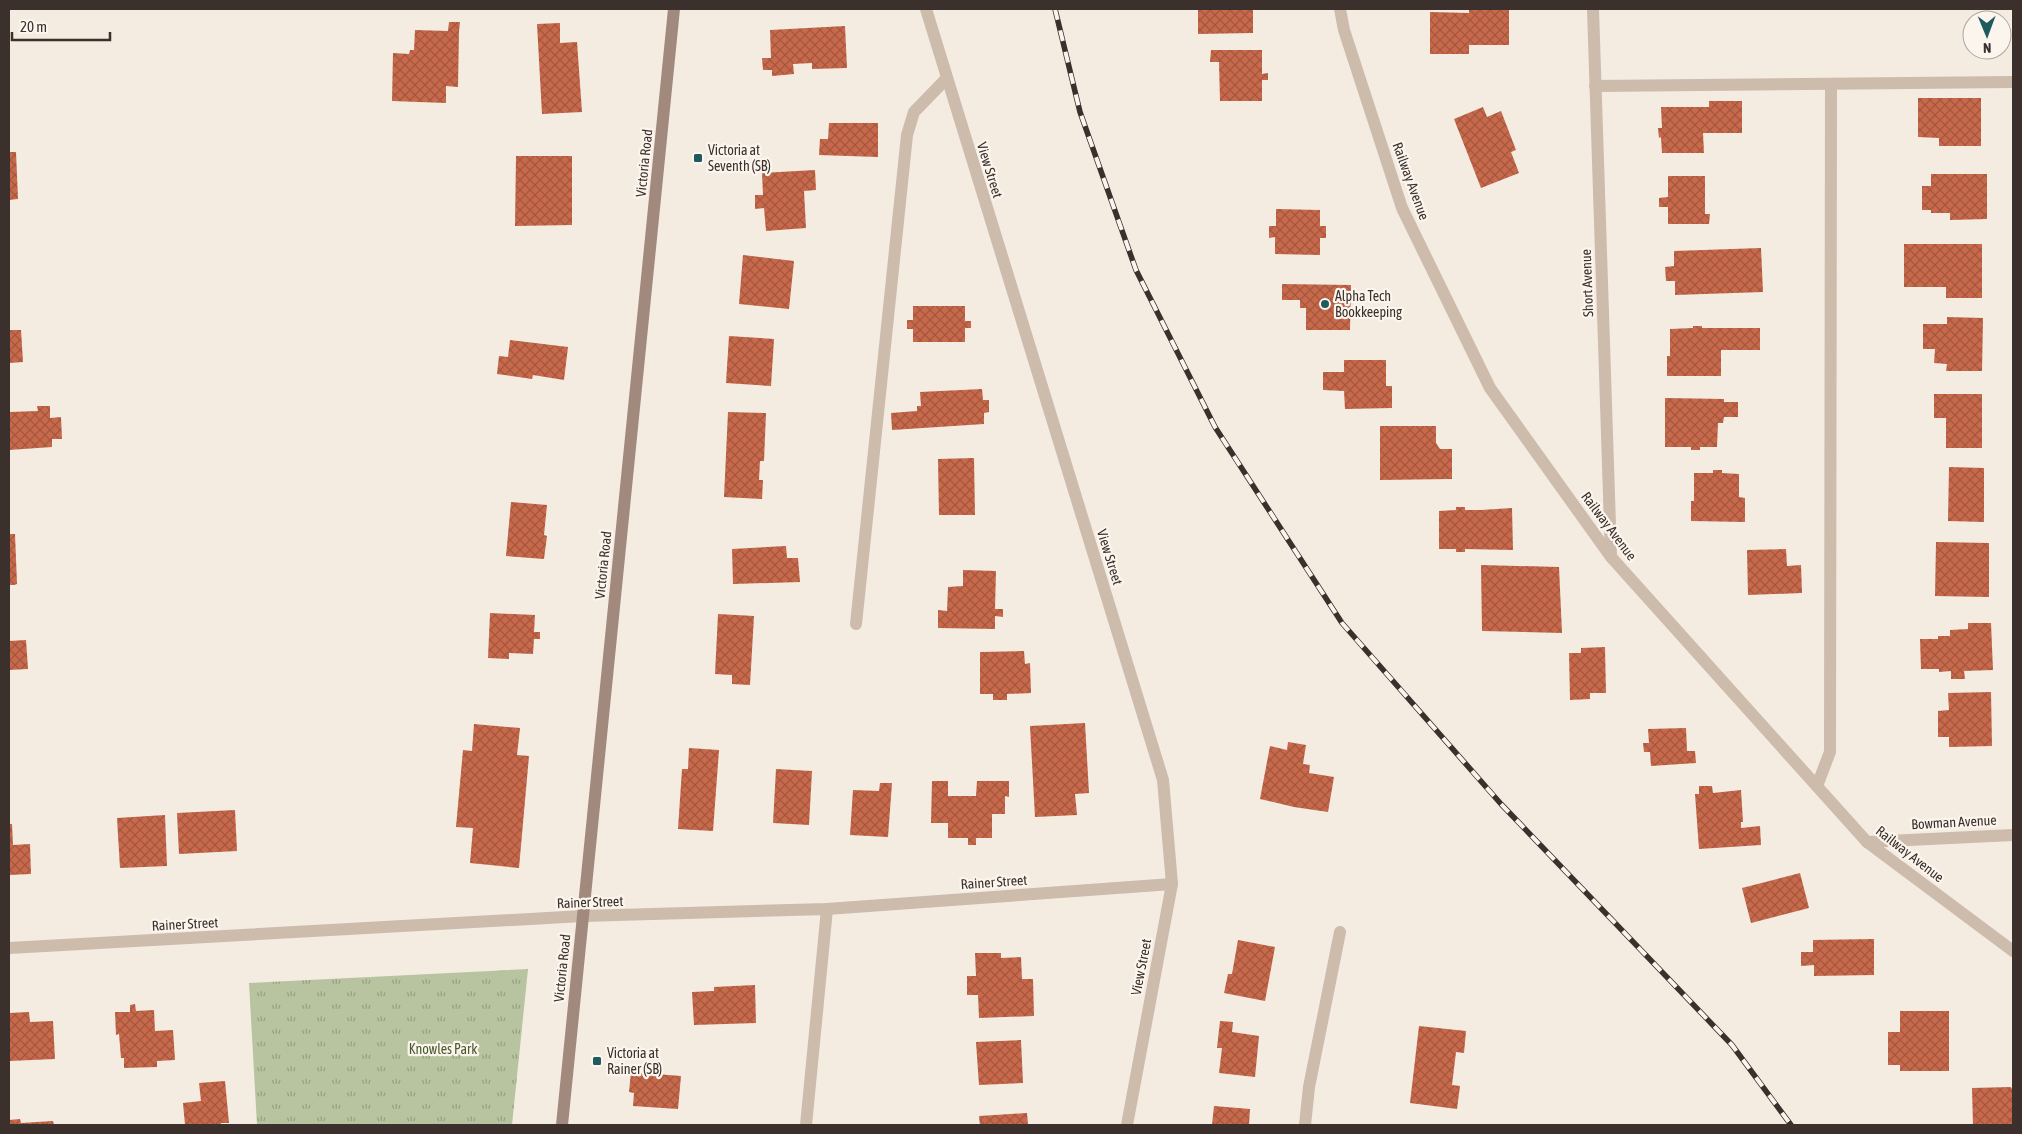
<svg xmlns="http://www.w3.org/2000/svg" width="2022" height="1134" font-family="'Asap Condensed',sans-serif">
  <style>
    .grass { fill: url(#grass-tufts) }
    .building { fill: url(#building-cross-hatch) }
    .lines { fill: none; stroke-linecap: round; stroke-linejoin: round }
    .lane { stroke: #cdbbac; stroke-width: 12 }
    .street { stroke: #cdbbac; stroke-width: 12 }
    .secondary { stroke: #a18a7d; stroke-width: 12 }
    .rail-casing { stroke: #3b302b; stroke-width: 5.5 }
    .rail { stroke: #fbf5ee; stroke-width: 4; stroke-dasharray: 11; stroke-linecap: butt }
    .poi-dot { fill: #1f5a5e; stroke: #fbf5ee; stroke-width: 2 }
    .labels { text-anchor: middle; stroke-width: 4.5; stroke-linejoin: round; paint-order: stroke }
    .poi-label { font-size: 14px; fill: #3b302b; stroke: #fbf5ee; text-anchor: start }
    .street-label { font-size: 14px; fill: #3b302b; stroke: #fbf5ee }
    .park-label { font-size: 14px; fill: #4a5a2e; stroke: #fbf5ee }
  </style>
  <defs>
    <pattern id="grass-tufts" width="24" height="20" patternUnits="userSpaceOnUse" patternTransform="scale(1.25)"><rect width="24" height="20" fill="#b8c4a0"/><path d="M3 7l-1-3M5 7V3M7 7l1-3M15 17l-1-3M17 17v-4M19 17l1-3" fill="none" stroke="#97a083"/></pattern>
    <pattern id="building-cross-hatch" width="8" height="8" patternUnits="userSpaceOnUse" patternTransform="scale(1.25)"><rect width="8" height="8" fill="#c8694b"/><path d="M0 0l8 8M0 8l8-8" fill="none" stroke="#a4573f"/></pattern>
  </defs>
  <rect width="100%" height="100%" fill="#f4ebe1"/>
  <polygon class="grass" points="528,969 512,1125 257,1125 249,983"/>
  <g class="building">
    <polygon points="1208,9 1253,9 1253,33 1198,34 1198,10"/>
    <polygon points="1469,9 1509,9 1509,45 1469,45 1469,54 1430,54 1430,12 1469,13"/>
    <polygon points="449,22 460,22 459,31 458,87 446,86 446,103 392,101 393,53 409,54 410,50 414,50 415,30 448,31"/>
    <polygon points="560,23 560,43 577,42 582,112 542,114 537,24"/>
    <polygon points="845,26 847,68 812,69 812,63 793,64 794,74 772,76 772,70 763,70 762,58 771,58 770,30"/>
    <polygon points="1211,50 1262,50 1262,74 1268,73 1268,80 1262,80 1262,101 1220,101 1219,62 1210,62"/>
    <polygon points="1918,98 1981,98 1981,146 1939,146 1939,138 1918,137"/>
    <polygon points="1709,101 1742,101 1742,133 1703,133 1704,153 1662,153 1661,137 1659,138 1658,128 1662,128 1661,107 1709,107"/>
    <polygon points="1483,107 1487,117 1501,111 1516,150 1511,152 1519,173 1481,188 1454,119"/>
    <polygon points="829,123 878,123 878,157 819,155 820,139 828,139"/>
    <polygon points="9,152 16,152 18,199 9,200"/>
    <polygon points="516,156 572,156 572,225 515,226"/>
    <polygon points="815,170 816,190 804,191 806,228 766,231 764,208 755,209 755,195 763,195 762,173"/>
    <polygon points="1931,174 1987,174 1987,219 1950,220 1950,213 1931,213 1931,210 1922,210 1922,186 1931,186"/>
    <polygon points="1668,176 1705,176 1705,214 1710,214 1709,224 1668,224 1668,207 1659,207 1659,198 1668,197"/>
    <polygon points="1276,209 1320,210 1320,226 1326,226 1326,238 1320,238 1320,255 1275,254 1275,237 1269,238 1269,226 1276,226"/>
    <polygon points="1904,244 1982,244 1982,298 1946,298 1946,287 1904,287"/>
    <polygon points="1761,248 1763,292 1675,295 1675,281 1666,281 1665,267 1674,266 1674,251"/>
    <polygon points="743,255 794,261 789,309 739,304"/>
    <polygon points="1282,284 1351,285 1350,330 1306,330 1306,308 1300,308 1300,300 1282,300"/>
    <polygon points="913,306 965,306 965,321 971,321 971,328 965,328 965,342 913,342 913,329 907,329 907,320 913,320"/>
    <polygon points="1947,317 1983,318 1982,371 1946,371 1947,364 1934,363 1935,349 1923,349 1923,324 1947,324"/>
    <polygon points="1693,326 1702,326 1702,328 1760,328 1760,350 1721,350 1721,376 1667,376 1667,356 1670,356 1670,329 1693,328"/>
    <polygon points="9,330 21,330 23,362 9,363"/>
    <polygon points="729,336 774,339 771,386 726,383"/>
    <polygon points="510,340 568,347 564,380 533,375 532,379 497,374 499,356 508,357"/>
    <polygon points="1344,360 1386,360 1386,386 1392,386 1392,408 1345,409 1344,391 1323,390 1323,372 1344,372"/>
    <polygon points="982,389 983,400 989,400 989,412 984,413 984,424 892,430 891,413 917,411 917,406 921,406 920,392"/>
    <polygon points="1934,394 1982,394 1982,448 1946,448 1946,418 1934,418"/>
    <polygon points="1665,398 1724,399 1724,402 1738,402 1738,417 1724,417 1723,423 1718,423 1717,447 1700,447 1700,450 1691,450 1691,447 1665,447"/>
    <polygon points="37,406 50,406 50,418 61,417 62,439 52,439 52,447 9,450 9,412 38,411"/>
    <polygon points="728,412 766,413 764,461 760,461 759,480 763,480 762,499 724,497"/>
    <polygon points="1380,426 1436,426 1436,443 1440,449 1452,449 1452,479 1380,480"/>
    <polygon points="974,458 975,515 939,515 938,459"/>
    <polygon points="1949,467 1984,468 1984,522 1948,521"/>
    <polygon points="1713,470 1722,470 1722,473 1739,474 1739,497 1745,498 1745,522 1691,521 1691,501 1694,501 1694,473 1713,473"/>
    <polygon points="511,502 547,505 544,535 547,536 544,559 506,556"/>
    <polygon points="1456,507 1465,507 1465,510 1481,510 1512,508 1513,550 1465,549 1465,552 1456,552 1456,549 1439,549 1439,511 1456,510"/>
    <polygon points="9,534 15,534 17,584 14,585 9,585"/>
    <polygon points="1936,542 1989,543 1989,597 1935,596"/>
    <polygon points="786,546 787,558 798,558 800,582 733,584 732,549"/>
    <polygon points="1786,549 1787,566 1801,565 1802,593 1748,595 1747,550"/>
    <polygon points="1481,565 1559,567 1562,633 1482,631"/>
    <polygon points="963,570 996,571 995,609 1003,609 1003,617 995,616 995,629 938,628 938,610 947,611 948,587 963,586"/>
    <polygon points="490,613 535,615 534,632 540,632 540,639 534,639 533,654 509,653 509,659 488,658"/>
    <polygon points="718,614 754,616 750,685 732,684 732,675 715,674"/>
    <polygon points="1968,623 1991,623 1993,670 1964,671 1965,679 1951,679 1951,671 1939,672 1939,669 1921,669 1920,639 1938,639 1938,636 1950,636 1950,630 1968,629"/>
    <polygon points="26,640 28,669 9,670 9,641"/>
    <polygon points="1605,647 1606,693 1590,693 1590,699 1570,700 1569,653 1581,653 1581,648"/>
    <polygon points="1024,651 1025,664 1030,663 1031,693 1007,694 1007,700 993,700 993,694 980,694 980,652"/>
    <polygon points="1991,692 1992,746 1949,747 1949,737 1938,737 1938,711 1949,710 1948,693"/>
    <polygon points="1085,723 1089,793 1075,794 1077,815 1035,817 1030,726"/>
    <polygon points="474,724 520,728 517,755 529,756 519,868 470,863 473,828 456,827 463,750 472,751"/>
    <polygon points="1686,728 1687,751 1695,751 1696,763 1651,766 1650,752 1644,752 1643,743 1649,743 1648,729"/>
    <polygon points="1288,742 1306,745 1303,764 1310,765 1309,773 1334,777 1328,812 1294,807 1260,799 1270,746 1287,750"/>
    <polygon points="689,748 719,750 713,831 678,829 682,769 688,769"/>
    <polygon points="776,769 812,771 809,825 773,823"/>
    <polygon points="932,781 948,781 948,796 976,796 977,781 1009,781 1009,797 1005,796 1005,814 992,814 992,838 976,838 976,845 968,845 968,838 948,838 948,823 931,823"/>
    <polygon points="880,783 892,783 888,837 850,835 853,790 879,791"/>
    <polygon points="1699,786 1712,786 1713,793 1741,790 1743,822 1741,822 1741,828 1760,826 1761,845 1699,849 1695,794 1699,794"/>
    <polygon points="235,810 237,851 179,854 177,813"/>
    <polygon points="165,815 167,866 120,868 117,818"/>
    <polygon points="9,824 12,824 13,845 30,844 31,874 9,875"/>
    <polygon points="1800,873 1809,908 1751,923 1742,888"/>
    <polygon points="1874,939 1874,975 1814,976 1814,965 1801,966 1801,952 1813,952 1813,940"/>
    <polygon points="1238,940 1275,947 1265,1001 1224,993 1228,974 1232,974"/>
    <polygon points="975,953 1001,953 1001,958 1021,957 1022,979 1033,979 1034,1016 979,1018 978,995 967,995 967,976 976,976"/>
    <polygon points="755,985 756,1023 694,1025 692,992 714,991 714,987"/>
    <polygon points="135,1004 136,1011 154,1010 155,1031 173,1030 175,1060 157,1061 157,1067 124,1068 124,1058 121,1058 119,1034 116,1035 115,1012 130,1012 130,1005"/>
    <polygon points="1900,1011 1949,1011 1949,1071 1900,1071 1900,1065 1888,1065 1888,1032 1900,1032"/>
    <polygon points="29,1012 30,1022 53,1021 55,1059 9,1061 9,1013"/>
    <polygon points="1220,1021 1233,1022 1232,1032 1259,1036 1255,1077 1219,1073 1222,1048 1217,1048"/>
    <polygon points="1419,1026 1466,1031 1464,1053 1456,1052 1452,1085 1460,1086 1457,1109 1410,1103"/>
    <polygon points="1021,1040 1023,1083 979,1085 976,1042"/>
    <polygon points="631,1072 681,1076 678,1109 633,1106 634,1093 629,1092"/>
    <polygon points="225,1081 229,1123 221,1123 221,1125 185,1125 183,1103 201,1101 199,1083"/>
    <polygon points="2011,1087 2013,1092 2012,1125 1973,1125 1972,1088"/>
    <polygon points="1214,1106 1250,1109 1249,1125 1212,1125"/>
    <polygon points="1027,1113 1028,1125 980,1125 979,1116"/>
    <polygon points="20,1119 21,1123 53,1121 54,1125 9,1125 9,1120"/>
  </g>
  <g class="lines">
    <g class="lane">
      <polyline points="1595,86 2013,82"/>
      <polyline points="856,624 907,135 914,112 946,79"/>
      <polyline points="1817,786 1830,752 1831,84"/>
      <polyline points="806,1125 827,909"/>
      <polyline points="1305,1125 1309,1087 1340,932"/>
    </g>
    <g class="street">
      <polyline points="926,9 1163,780 1172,884 1127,1125"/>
      <polyline points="1340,9 1344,30 1402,208 1490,388 1611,557 1867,842 2013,951"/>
      <polyline points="1593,9 1611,556"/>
      <polyline points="1867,842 2013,835"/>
      <polyline points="9,948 583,916 827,909 1172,884"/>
    </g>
    <polyline class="secondary" points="562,1125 674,9"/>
    <g class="rail-casing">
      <polyline id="rail" points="1055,9 1080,112 1136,270 1215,427 1342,623 1501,804 1732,1045 1791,1125"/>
    </g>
    <use href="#rail" class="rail"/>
  </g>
  <g class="poi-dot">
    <rect x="693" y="153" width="10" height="10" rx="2.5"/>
    <circle cx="1325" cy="304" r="5"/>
    <rect x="592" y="1056" width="10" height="10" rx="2.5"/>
  </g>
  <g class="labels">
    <g class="poi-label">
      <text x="708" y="155">Victoria at<tspan x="708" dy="16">Seventh (SB)</tspan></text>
      <text x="1335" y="301">Alpha Tech<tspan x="1335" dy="16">Bookkeeping</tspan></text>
      <text x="607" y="1058">Victoria at<tspan x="607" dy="16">Rainer (SB)</tspan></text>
    </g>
    <g class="street-label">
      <text transform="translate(644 163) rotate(-84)" y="5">Victoria Road</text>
      <text transform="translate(990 170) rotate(73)" y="5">View Street</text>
      <text transform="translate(1411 181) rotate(70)" y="5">Railway Avenue</text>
      <text transform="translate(1587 283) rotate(-92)" y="5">Short Avenue</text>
      <text transform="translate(1609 526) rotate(53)" y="5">Railway Avenue</text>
      <text transform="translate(1110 557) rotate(73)" y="5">View Street</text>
      <text transform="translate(603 565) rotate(-84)" y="5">Victoria Road</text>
      <text transform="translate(1954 822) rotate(-3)" y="5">Bowman Avenue</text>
      <text transform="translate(1910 854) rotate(38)" y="5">Railway Avenue</text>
      <text transform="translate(994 882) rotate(-4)" y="5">Rainer Street</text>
      <text transform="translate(590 902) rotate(-2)" y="5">Rainer Street</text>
      <text transform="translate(185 924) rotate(-3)" y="5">Rainer Street</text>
      <text transform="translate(1141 967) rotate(-79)" y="5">View Street</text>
      <text transform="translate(562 968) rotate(-84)" y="5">Victoria Road</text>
    </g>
    <g class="park-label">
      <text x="443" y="1054">Knowles Park</text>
    </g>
  </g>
  <rect width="2022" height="1134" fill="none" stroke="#3b302b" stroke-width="20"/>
  <g transform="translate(1987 35) rotate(179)"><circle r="24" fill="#fbf5ee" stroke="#aea6a0"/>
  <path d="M0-4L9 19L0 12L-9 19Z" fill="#1f5a5e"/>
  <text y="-8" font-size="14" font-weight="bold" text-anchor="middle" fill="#3b302b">N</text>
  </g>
  <path d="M12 32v8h98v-8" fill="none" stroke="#3b302b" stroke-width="2.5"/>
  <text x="20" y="32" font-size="15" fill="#3b302b" stroke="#fbf5ee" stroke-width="4" paint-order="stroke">20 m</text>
</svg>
